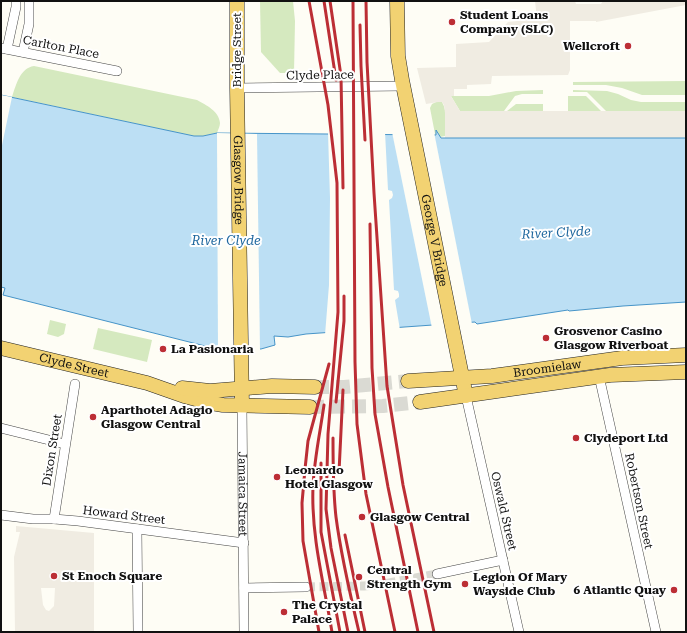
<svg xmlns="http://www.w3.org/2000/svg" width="687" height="633" font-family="'Roboto Serif',serif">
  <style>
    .green { fill: #d5e9bf }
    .plaza { fill: #f0ece2; fill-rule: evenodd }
    .water { fill: #bcdff4; stroke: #4694c8 }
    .pier { fill: #fefdf5 }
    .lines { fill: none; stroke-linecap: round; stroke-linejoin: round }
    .minor-tunnel { stroke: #dadad3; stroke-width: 9; stroke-dasharray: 9 4.5; stroke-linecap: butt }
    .primary-tunnel { stroke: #dadad3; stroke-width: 14; stroke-dasharray: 14 7; stroke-linecap: butt }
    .minor-casing { stroke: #444; stroke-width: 10 }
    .primary-casing { stroke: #222; stroke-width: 15 }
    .minor { stroke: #fff; stroke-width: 9 }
    .primary { stroke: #f2d272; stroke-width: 14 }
    .rail { stroke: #bc2e35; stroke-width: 3 }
    .poi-dot { fill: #bc2e35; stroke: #fff; stroke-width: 1.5 }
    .labels { text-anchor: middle; stroke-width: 4; stroke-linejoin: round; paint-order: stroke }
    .poi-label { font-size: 12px; font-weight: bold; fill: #111; stroke: #fff; text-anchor: start }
    .street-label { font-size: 12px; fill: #111; stroke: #fff }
    .water-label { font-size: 13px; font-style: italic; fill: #1e679e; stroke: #fff }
  </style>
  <rect width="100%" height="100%" fill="#fefdf5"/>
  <g class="green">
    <polygon points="260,1 293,1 295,21 294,73 280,73 261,52"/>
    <path d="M34,66L197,100C206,105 219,111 220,123C220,126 218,130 217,133L203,136H194L12,97C16,85 20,68 34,66Z"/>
    <polygon points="686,81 686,95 642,95 622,88 606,85 573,85 573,82"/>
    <polygon points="543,90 543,94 522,94 515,96 504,111 460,111 451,96 489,96 516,91"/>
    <polygon points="573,90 607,91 618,94 631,100 641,102 686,102 686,111 606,111 587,92 573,92"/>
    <polygon points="568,96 586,96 601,111 568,111"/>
    <path d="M436,102H442C448,112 445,126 445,136L440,137L436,131V135L435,134L430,108L432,104Z"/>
    <polygon points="516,104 543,104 543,111 507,111"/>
    <polygon points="50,320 66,324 64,334 58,337 47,334"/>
    <polygon points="98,328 152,340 147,362 93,349"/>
  </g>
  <g class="plaza">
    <polygon points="535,1 575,1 576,4 601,4 603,1 686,1 686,5 596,22 596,21 570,21 570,70 568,75 492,76 491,84 467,85 467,89 454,89 454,96 451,96 460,111 686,111 686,138 445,138 445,113 444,105 442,102 438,102 426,104 417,68 456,67 456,44 489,42 508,22 537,19"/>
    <path d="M16,526L94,533V632H15L14,557L20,532H16ZM41,588H55L54,606L49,611L46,610L43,605Z"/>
  </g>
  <polygon class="water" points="1,95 194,136 203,136 217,133 436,135 436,130 441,138 686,138 686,302 623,306 569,311 568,310 477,324 475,322 306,334 288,337 274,336 275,345 261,349 217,349 3,295 5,288 1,287"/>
  <g class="pier">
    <polygon points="1,95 12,97 1,150"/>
    <polygon points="328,132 385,132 388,190 392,191 393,195 392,198 389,200 394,290 398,291 399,294 399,297 395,300 400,330 325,335 329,285 330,198"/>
    <polygon points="392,132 434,132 472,324 432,328"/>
    <polygon points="217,133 257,134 260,351 218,351"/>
  </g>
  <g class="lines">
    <polyline class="minor-tunnel" points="306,587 364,586 384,584 437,574"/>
    <g class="primary-tunnel">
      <polyline points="315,387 344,387 408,381"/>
      <polyline points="310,407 383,406 420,402"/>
    </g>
    <g class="minor-casing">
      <g id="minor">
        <polyline points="1,48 117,71"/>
        <polyline points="7,49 16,7 16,1"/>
        <polyline points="23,52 29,24 29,1"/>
        <polyline points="237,88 403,86"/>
        <polyline points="599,376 656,632"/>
        <polyline points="466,396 519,632"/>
        <path id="s1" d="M242,405L244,632"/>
        <polyline points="1,428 65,444"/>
        <polyline points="1,515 33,519 54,519 78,521 244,543"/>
        <polyline points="54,519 75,384"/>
        <polyline points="137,529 138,632"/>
        <polyline points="437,574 503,560"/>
        <polyline points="244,588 306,587"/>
      </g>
    </g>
    <g class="primary-casing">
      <g id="primary">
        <path id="s2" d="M237,1V88L242,405"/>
        <path id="s3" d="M397,1L398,56L402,80L466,396"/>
        <path id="s4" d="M1,348L147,383L184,396L211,403L223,405L310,407"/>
        <path id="s5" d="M408,381L492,376L622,358L686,355"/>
        <polyline points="182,388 210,391 272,386 315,387"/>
        <polyline points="420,402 610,375 686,372"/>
      </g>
    </g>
    <use href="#minor" class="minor"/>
    <use href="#primary" class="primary"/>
    <g class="rail">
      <polyline points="309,1 328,105 337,183 338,312 328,434 326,509 331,548 348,632"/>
      <polyline points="324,1 336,80"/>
      <polyline points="330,1 341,76 343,188"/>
      <polyline points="353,1 355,362 357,424 366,494 395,632"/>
      <polyline points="366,1 367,62 374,193 387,386 403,485 434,632"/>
      <polyline points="360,25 361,66 365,140"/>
      <polyline points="370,224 372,368 375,414 388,487 418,632"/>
      <polyline points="336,402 344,321 344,296"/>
      <path d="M324,405C320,433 314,460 313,487C311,536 324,584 332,632"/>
      <path d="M333,438C333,464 333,491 336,517C341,556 350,594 359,632"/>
      <polyline points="321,463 321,532 340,632"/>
      <polyline points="339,472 343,390"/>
      <polyline points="345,535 365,632"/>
      <polyline points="319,632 303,541 302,503 305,469 308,441 329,364"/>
    </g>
  </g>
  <g class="poi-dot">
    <circle cx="452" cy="22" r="4"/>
    <circle cx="628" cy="46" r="4"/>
    <circle cx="546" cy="338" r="4"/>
    <circle cx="163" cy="349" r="4"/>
    <circle cx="93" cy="417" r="4"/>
    <circle cx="576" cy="438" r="4"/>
    <circle cx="277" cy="477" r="4"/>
    <circle cx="362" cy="517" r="4"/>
    <circle cx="54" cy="576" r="4"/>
    <circle cx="359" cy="577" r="4"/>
    <circle cx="465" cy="584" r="4"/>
    <circle cx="674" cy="590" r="4"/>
    <circle cx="284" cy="612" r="4"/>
  </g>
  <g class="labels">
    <g class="poi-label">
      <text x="460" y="19">Student Loans<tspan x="460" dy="14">Company (SLC)</tspan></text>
      <text x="620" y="50" text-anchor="end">Wellcroft</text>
      <text x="554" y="335">Grosvenor Casino<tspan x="554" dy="14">Glasgow Riverboat</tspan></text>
      <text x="171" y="353">La Pasionaria</text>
      <text x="101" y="414">Aparthotel Adagio<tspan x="101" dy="14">Glasgow Central</tspan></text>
      <text x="584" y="442">Clydeport Ltd</text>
      <text x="285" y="474">Leonardo<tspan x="285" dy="14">Hotel Glasgow</tspan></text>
      <text x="370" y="521">Glasgow Central</text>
      <text x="367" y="574">Central<tspan x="367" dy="14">Strength Gym</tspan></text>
      <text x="62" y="580">St Enoch Square</text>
      <text x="473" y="581">Legion Of Mary<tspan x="473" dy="14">Wayside Club</tspan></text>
      <text x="666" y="594" text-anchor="end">6 Atlantic Quay</text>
      <text x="292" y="609">The Crystal<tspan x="292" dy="14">Palace</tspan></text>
    </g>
    <g class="street-label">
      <text transform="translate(61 47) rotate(11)" y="4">Carlton Place</text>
      <text transform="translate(237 50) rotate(-90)" y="4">Bridge Street</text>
      <text transform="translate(320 75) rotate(-1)" y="4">Clyde Place</text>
      <text dy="4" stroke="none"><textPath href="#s2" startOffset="179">Glasgow Bridge</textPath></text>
      <text dy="4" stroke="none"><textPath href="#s3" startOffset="243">George V Bridge</textPath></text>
      <text dy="4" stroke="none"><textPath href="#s4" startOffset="75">Clyde Street</textPath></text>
      <text dy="4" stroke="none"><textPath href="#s5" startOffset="140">Broomielaw</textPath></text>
      <text transform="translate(52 450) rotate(-81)" y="4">Dixon Street</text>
      <text dy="4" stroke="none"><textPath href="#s1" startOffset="89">Jamaica Street</textPath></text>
      <text transform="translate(639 501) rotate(78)" y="4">Robertson Street</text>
      <text transform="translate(504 511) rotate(77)" y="4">Oswald Street</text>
      <text transform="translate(124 515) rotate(7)" y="4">Howard Street</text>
    </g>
    <g class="water-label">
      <text transform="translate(556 232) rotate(-3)" y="5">River Clyde</text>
      <text x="226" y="245">River Clyde</text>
    </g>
  </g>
  <rect width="687" height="633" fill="none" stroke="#111111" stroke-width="4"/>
</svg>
